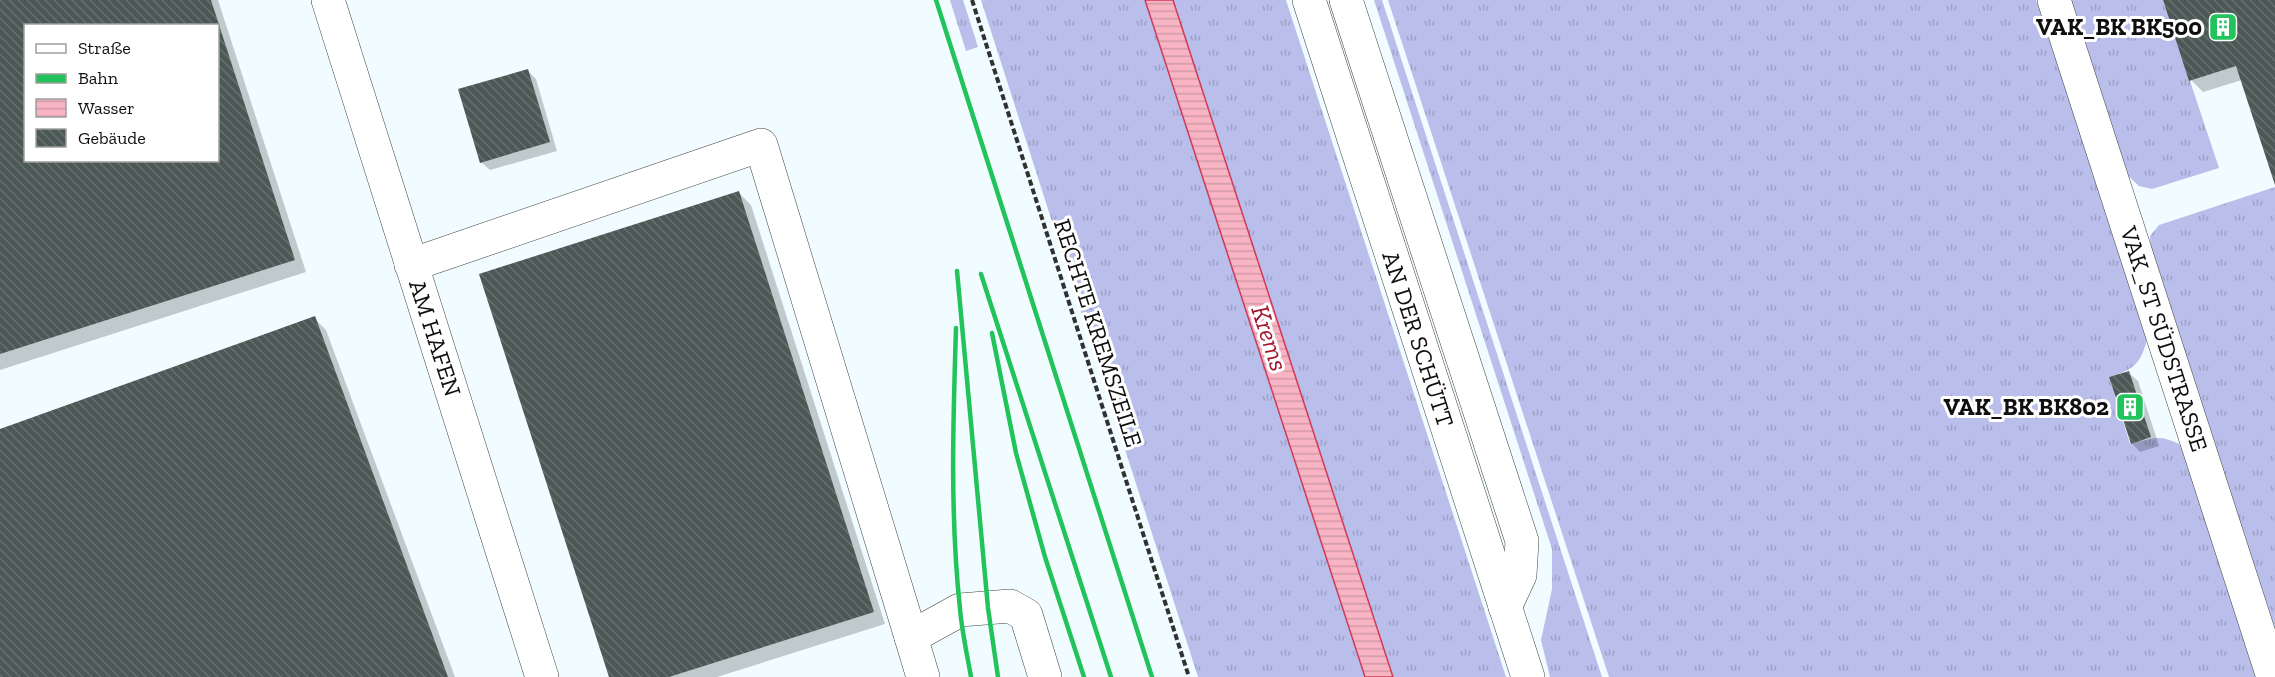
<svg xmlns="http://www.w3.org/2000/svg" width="2275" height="677" font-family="'Zilla Slab',serif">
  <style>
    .grass { fill: url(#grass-tufts) }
    .water { fill: url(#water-rules); stroke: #d03957; stroke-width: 1.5 }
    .shadow { fill: #0003; fill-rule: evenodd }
    .building { fill: url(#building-back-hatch); fill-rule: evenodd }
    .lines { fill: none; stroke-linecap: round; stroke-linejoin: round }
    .minor-casing { stroke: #424242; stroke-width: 34 }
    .path { stroke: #313131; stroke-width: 4; stroke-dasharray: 6 3; stroke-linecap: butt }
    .minor { stroke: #fff; stroke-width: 33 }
    .rail { stroke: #23c35c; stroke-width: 4.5 }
    .labels { text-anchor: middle; stroke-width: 6; stroke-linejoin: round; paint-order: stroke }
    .poi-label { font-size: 24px; font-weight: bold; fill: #0f0f0f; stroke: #fff; text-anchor: end }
    .street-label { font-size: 24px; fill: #0f0f0f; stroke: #fff }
    .water-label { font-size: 26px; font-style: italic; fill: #a4142b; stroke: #fff }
  </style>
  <defs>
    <pattern id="grass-tufts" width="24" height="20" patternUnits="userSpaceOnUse" patternTransform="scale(1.5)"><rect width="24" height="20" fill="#b9beeb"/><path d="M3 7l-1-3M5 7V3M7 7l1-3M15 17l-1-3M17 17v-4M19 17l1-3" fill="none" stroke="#9ea2c8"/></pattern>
    <pattern id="water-rules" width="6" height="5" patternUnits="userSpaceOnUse" patternTransform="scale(1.5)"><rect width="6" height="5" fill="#f8b4c3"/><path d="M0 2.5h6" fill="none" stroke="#d39aa6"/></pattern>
    <pattern id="building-back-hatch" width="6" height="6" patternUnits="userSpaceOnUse" patternTransform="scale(1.5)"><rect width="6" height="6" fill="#4b5855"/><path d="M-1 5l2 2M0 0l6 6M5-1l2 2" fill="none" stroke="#66706e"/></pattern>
  </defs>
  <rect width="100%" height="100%" fill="#f0fcff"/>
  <g class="grass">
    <polygon points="950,0 963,0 978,47 966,51"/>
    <polygon points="981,0 1145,0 1365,677 1198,677"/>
    <polygon points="1173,0 1286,0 1506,677 1393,677"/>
    <polygon points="1374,0 1382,0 1602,677 1550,677 1541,640 1552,589 1552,549"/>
    <path d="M1388,0H2036L2148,336C2141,363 2136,369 2109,377L2130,444C2159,437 2159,434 2187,448L2260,677H1609Z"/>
    <polygon points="2069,0 2163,0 2219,168 2152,189 2139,186 2126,174"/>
    <polygon points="2275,187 2275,634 2151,250 2150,236 2159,225"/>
  </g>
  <polygon class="water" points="1145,0 1173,0 1393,677 1365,677"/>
  <g class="shadow">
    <path d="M0,0H218L306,272L0,370ZM26,26H218V160H26Z"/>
    <polygon points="2165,0 2275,0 2275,181 2242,80 2203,92 2191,80"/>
    <polygon points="527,70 536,79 557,151 490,170 481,162"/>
    <polygon points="739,193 751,205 885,624 717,677 610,677"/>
    <polygon points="314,318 326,330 455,677 0,677 0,430"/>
    <polygon points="2129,373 2138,381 2159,446 2140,452 2132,443"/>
  </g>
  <g class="building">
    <path d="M0,0H211L295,260L0,354ZM26,26H218V160H26Z"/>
    <polygon points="2163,0 2275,0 2275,185 2236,66 2189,81"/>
    <polygon points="528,69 550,142 480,163 458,89"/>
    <polygon points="739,191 874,612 669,677 609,677 479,274"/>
    <polygon points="315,316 448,677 0,677 0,429"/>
    <polygon points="2129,371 2151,437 2131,444 2109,377"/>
  </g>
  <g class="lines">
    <g class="minor-casing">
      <g id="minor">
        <polyline points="328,0 542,677"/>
        <polyline points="1309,0 1528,677"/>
        <polyline points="1346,0 1522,541 1520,575 1505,607"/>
        <polyline points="2054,0 2273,677"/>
        <polyline points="411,265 761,145 911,637"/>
        <polyline points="923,677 911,637 960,610 1010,606 1026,615 1045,677"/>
      </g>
    </g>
    <polyline class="path" points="972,0 1189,677"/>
    <use href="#minor" class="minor"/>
    <g class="rail">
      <polyline points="936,0 1152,677"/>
      <polyline points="957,271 988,608 998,677"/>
      <polyline points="981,274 1111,677"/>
      <path d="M956,328C953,422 950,516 960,609C962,632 967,654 971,677"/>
      <polyline points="992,333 1016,453 1045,557 1084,677"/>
    </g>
  </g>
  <defs>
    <g id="building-square" transform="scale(1.5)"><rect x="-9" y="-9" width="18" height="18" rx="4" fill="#23c35c" stroke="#fff"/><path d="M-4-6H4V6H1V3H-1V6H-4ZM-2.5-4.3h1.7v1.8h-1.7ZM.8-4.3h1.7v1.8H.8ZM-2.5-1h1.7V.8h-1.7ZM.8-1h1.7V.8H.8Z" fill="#fff"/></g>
  </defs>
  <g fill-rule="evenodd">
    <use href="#building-square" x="2223" y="27"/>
    <use href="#building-square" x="2130" y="407"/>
  </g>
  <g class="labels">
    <g class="poi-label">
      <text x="2202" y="35">VAK_BK BK500</text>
      <text x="2109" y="415">VAK_BK BK802</text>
    </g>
    <g class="street-label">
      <text transform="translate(1098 333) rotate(72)" y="8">RECHTE KREMSZEILE</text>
      <text transform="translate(435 338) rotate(72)" y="8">AM HAFEN</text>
      <text transform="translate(1418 339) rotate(72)" y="8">AN DER SCHÜTT</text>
      <text transform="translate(2164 339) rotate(72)" y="8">VAK_ST SÜDSTRASSE</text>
    </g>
    <g class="water-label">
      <text transform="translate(1270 338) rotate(72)" y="9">Krems</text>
    </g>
  </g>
  <rect x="24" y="24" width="195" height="138" fill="#ffffff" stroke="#9f9f9f" stroke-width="1.5"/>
  <rect x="36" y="44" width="30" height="9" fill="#ffffff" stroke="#9f9f9f" stroke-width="1.5"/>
  <text x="78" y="54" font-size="18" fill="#0f0f0f">Straße</text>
  <rect x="36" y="74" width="30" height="9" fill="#23c35c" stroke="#9f9f9f" stroke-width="1.5"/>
  <text x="78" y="84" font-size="18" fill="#0f0f0f">Bahn</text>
  <rect x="36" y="99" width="30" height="18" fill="url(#water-rules)" stroke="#9f9f9f" stroke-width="1.5"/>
  <text x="78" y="114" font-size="18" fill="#0f0f0f">Wasser</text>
  <rect x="36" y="129" width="30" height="18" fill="url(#building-back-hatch)" stroke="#9f9f9f" stroke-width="1.5"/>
  <text x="78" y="144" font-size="18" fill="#0f0f0f">Gebäude</text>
</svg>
